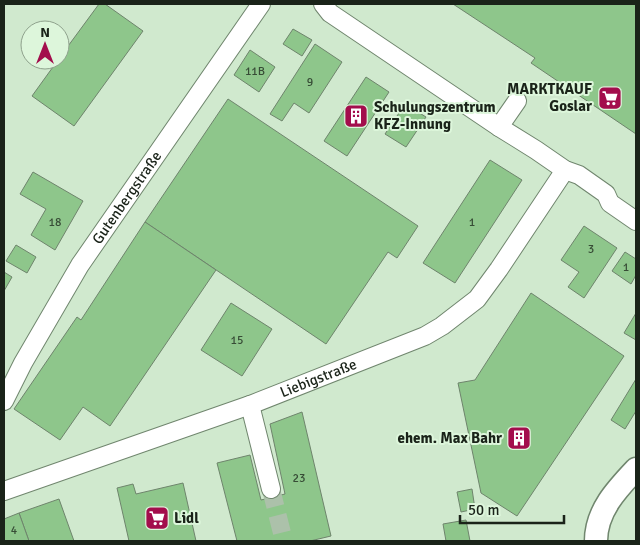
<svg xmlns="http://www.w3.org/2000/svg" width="640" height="545" font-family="Signika,sans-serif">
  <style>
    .building { fill: #8ec68b; stroke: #6e846c }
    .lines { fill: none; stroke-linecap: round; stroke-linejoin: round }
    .minor-tunnel { stroke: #acc1aa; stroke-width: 18; stroke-dasharray: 18 9; stroke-linecap: butt }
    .minor-casing { stroke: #70866e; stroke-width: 20 }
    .major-casing { stroke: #70866e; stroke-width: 25 }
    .minor { stroke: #fff; stroke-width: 18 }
    .major { stroke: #fff; stroke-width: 22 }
    .labels { text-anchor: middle; stroke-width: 4; stroke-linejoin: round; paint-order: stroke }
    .number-label { font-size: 12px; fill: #374c36 }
    .poi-label { font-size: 15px; font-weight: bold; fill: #1a2319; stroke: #ddf6db; text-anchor: end }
    .street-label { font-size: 15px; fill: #1a2319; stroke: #ddf6db }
  </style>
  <rect width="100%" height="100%" fill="#d0e9ce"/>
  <g class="building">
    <polygon points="99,4 105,4 143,31 74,126 32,96 58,60 60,60 60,57"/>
    <polygon points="453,4 636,4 636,134 531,63 535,58"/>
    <polygon points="293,29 312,40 302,56 283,44"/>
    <polygon points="315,44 342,62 309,113 294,103 282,121 270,114"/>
    <polygon points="250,50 275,67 259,92 234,75"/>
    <polygon points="366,77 389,92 347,156 324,141"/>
    <polygon points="228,99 418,226 397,258 388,252 326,344 145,222"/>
    <polygon points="405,104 426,117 406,147 385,134"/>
    <polygon points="490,160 522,180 455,283 423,263"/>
    <polygon points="33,172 83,201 55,250 31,235 46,209 20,194"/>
    <polygon points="145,222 216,270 110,426 83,407 60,440 14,409 77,317 81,320"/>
    <polygon points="584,226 617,248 584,298 568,287 579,272 561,260"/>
    <polygon points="16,245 36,257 27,273 6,261"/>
    <polygon points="625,252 636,259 636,275 631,284 612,271"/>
    <polygon points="4,272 12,277 4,291"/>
    <polygon points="531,293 624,356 517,516 481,493 458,383 475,380"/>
    <polygon points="231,303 272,329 242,376 201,350"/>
    <polygon points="636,313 636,340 624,333"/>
    <polygon points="636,379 636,411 625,429 611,420"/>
    <polygon points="302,412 331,536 310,541 237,541 217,463 250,455 261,500 285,494 270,424"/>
    <polygon points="183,483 196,541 129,541 117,488 133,484 136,494"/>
    <polygon points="472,489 475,509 461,512 457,492"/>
    <polygon points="59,499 74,541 29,541 19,513"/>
    <polygon points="19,513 29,541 4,541 4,519"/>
    <polygon points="466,520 470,541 446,541 443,524"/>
  </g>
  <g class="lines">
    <polyline class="minor-tunnel" points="271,489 284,541"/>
    <g class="minor-casing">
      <g id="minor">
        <polyline points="323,4 330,13 499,127 536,150 565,170 579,175 606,194 610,203 636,221"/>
        <polyline points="499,127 517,101"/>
        <path id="s1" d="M4,401L23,363L80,265L261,4"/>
        <polyline points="250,405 271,489"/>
        <path id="s2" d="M4,491L250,405L425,336L442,326L477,299L499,269L565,170"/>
      </g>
    </g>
    <g class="major-casing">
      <path id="major" d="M596,541C596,511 617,489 636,469"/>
    </g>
    <use href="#minor" class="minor"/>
    <use href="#major" class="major"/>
  </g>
  <defs>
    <g id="supermarket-square" transform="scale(1.25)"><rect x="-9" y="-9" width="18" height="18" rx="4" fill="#a30d4c" stroke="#ddf6db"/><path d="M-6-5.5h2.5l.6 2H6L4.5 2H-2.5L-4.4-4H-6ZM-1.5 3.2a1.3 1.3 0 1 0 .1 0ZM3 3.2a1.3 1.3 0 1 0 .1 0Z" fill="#fff"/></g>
    <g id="building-square" transform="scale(1.25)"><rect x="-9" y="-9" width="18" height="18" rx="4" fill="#a30d4c" stroke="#ddf6db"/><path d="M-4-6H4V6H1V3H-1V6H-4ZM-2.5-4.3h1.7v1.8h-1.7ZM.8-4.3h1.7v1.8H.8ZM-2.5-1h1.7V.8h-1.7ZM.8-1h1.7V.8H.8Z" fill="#fff"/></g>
  </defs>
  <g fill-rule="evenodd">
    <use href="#supermarket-square" x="610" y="98"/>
    <use href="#building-square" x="356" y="116"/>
    <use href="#building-square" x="519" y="438"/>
    <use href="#supermarket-square" x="157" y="518"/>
  </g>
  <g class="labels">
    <g class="number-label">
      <text x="255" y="75">11B</text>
      <text x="310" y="86">9</text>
      <text x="55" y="226">18</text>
      <text x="472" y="226">1</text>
      <text x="591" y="253">3</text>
      <text x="626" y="271">1</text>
      <text x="237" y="344">15</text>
      <text x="299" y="482">23</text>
      <text x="14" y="534">4</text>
    </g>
    <g class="poi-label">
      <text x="592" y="94">MARKTKAUF<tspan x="592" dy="17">Goslar</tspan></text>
      <text x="374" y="112" text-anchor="start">Schulungszentrum<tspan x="374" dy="17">KFZ-Innung</tspan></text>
      <text x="502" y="443">ehem. Max Bahr</text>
      <text x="174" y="523" text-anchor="start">Lidl</text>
    </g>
    <g class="street-label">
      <text dy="5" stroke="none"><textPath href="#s1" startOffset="238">Gutenbergstraße</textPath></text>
      <text dy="5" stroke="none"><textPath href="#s2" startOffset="334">Liebigstraße</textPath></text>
    </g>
  </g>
  <rect width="640" height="545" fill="none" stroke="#1a2319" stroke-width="10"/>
  <g transform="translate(45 45)"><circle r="24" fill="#ddf6db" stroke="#8fa28d"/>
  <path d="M0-4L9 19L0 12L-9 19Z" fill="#a30d4c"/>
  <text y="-8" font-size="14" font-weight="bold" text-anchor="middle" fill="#1a2319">N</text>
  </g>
  <path d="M460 515v8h104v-8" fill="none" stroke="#1a2319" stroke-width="2.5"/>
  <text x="468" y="515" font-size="15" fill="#1a2319" stroke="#ddf6db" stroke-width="4" paint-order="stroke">50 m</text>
</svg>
